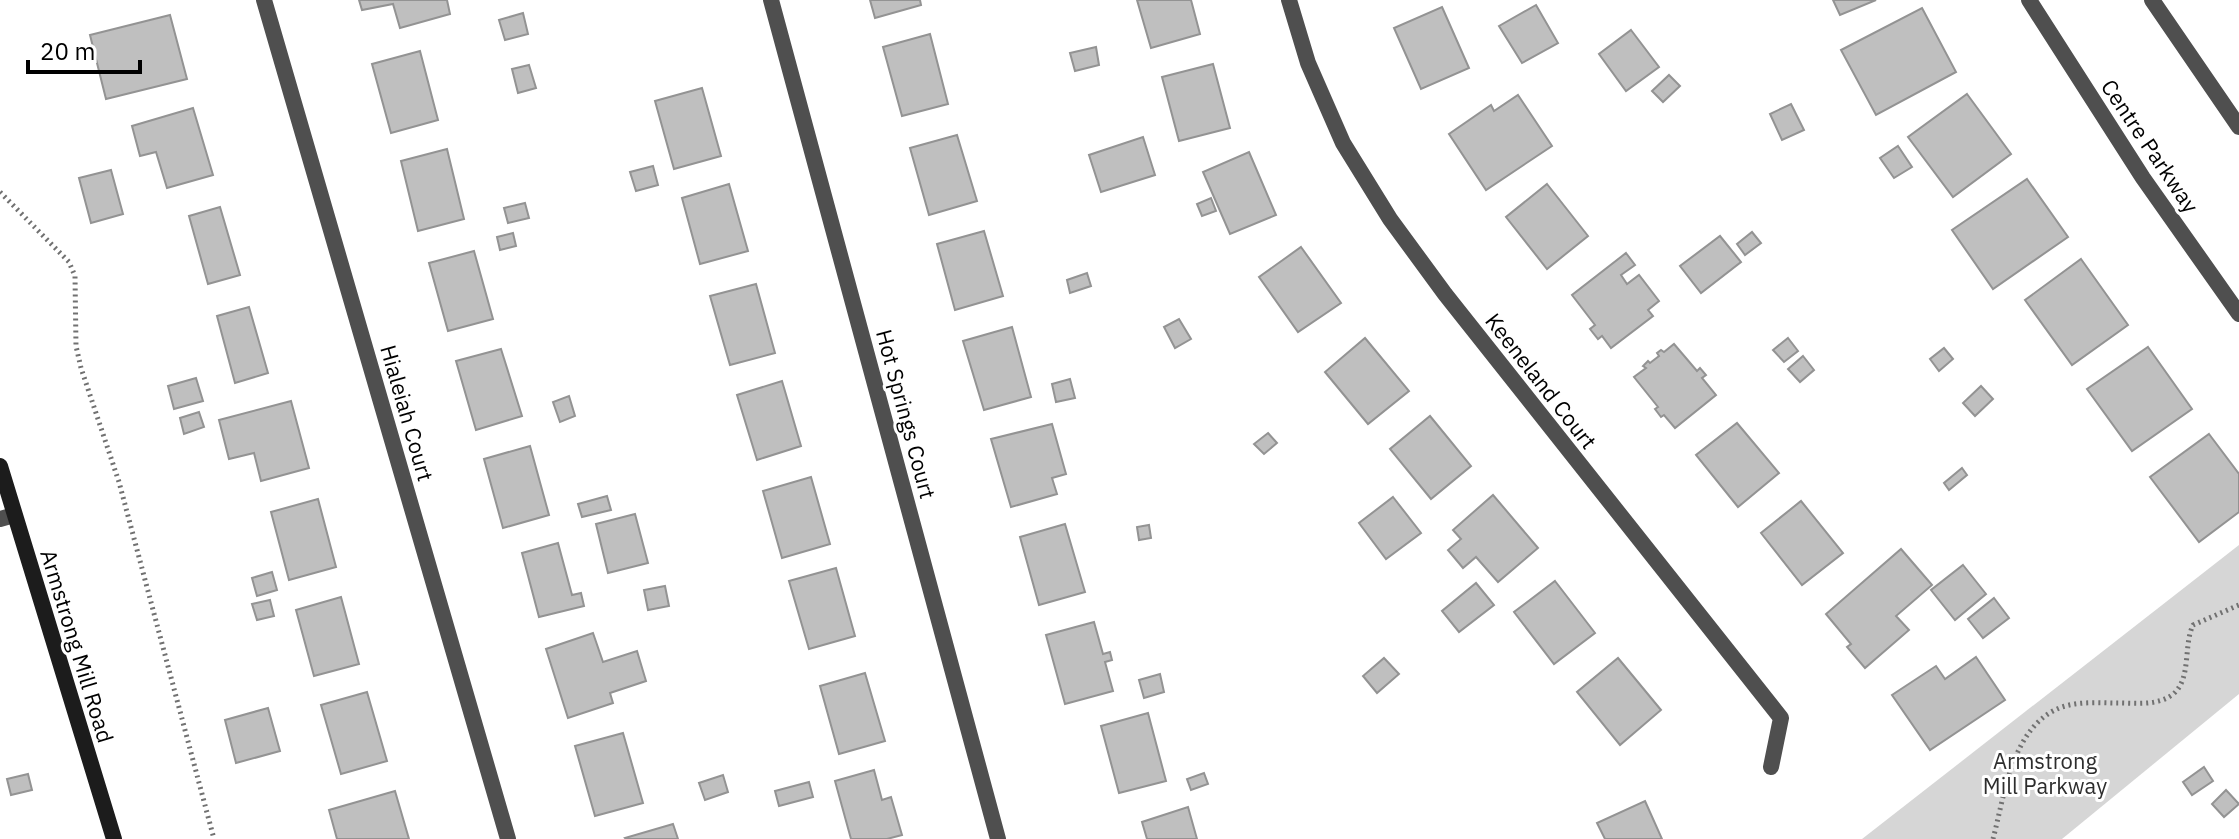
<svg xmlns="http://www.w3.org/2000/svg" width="2239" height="839" font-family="'IBM Plex Sans',sans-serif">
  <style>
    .green { fill: #d6d6d6 }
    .building { fill: #bfbfbf; stroke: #939393; stroke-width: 2 }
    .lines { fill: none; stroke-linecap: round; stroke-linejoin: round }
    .path { stroke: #717171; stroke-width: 5; stroke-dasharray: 2 4; stroke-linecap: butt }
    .lane { stroke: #4f4f4f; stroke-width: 16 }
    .street { stroke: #4f4f4f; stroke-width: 16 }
    .secondary { stroke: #1c1c1c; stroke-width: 16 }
    .labels { text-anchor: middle; stroke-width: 6; stroke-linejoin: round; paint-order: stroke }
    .street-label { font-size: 22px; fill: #000; stroke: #fff }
    .park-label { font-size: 22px; fill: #2d2d2d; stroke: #fff }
  </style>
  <rect width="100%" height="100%" fill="#fff"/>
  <polygon class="green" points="2239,545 2239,694 2062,839 1862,839"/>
  <g class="building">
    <polygon points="359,0 447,0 450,14 400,28 393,4 362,10"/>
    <polygon points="870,0 920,0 921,5 875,18"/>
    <polygon points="1137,0 1191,0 1200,34 1151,48"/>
    <polygon points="1833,0 1876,0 1840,15"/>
    <polygon points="1536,5 1558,43 1522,63 1499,26"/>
    <polygon points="1442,7 1469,68 1421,89 1394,28"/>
    <polygon points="1922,8 1956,72 1876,115 1841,50"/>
    <polygon points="523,13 528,34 505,40 499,20"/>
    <polygon points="170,15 187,79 106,99 90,35"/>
    <polygon points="1631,30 1659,67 1626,91 1599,54"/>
    <polygon points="930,34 948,104 902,116 883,47"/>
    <polygon points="1096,47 1099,65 1075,71 1070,53"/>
    <polygon points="420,51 438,120 391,133 372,64"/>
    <polygon points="1213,64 1230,128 1179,141 1162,77"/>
    <polygon points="529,65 536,88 518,93 512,69"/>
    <polygon points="1669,75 1680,86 1663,102 1652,91"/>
    <polygon points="702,88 721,156 674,169 655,101"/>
    <polygon points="1967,94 2011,154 1953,197 1908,137"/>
    <polygon points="1518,95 1552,146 1486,190 1449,134 1491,105 1494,111"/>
    <polygon points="1791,104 1804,130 1782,140 1770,114"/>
    <polygon points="193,108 213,175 167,188 156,152 140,156 132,126"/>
    <polygon points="957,135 977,201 929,215 910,148"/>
    <polygon points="1143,137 1155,175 1101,192 1089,155"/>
    <polygon points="1898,146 1912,167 1894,178 1880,158"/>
    <polygon points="447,149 464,219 418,231 401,161"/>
    <polygon points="1249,152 1276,215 1230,234 1203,172"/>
    <polygon points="653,166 658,185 636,191 630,172"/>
    <polygon points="111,170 123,214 91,223 79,178"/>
    <polygon points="2027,179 2068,237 1993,289 1952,230"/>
    <polygon points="729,184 748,251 700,264 682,198"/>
    <polygon points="1547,184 1588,236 1547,269 1506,217"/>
    <polygon points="1211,198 1216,211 1202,216 1197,204"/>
    <polygon points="525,203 529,218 508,223 504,208"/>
    <polygon points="220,207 240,275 208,284 189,216"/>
    <polygon points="984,231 1003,296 955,310 937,244"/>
    <polygon points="1752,232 1761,243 1745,255 1737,244"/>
    <polygon points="513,233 516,246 500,250 497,237"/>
    <polygon points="1720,236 1741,262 1701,293 1680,266"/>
    <polygon points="1301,247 1341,303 1298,332 1259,277"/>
    <polygon points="474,251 493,319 448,331 429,263"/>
    <polygon points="1626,253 1635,265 1621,275 1627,284 1639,275 1659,301 1648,310 1653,316 1611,348 1602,336 1598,339 1590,329 1595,325 1572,295"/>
    <polygon points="2081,259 2128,325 2072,365 2025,300"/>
    <polygon points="1087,273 1091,286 1070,293 1067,280"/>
    <polygon points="756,284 775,353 730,365 710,296"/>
    <polygon points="249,307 268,373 235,383 217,316"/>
    <polygon points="1179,319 1191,339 1175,348 1164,327"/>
    <polygon points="1012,327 1031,397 984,410 963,341"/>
    <polygon points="1365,338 1409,391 1368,424 1325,372"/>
    <polygon points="1788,338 1798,351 1784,362 1773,350"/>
    <polygon points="1674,344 1697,371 1700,368 1706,375 1702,378 1716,395 1675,428 1664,415 1661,417 1655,409 1658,407 1634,377 1646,368 1643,366 1648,361 1650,363 1659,356 1657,353 1661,350 1664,352"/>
    <polygon points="2148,347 2192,409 2132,451 2087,389"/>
    <polygon points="1944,348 1953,359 1939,371 1930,359"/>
    <polygon points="501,349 522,416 476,430 456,361"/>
    <polygon points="1803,356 1814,370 1800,382 1788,369"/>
    <polygon points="196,378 203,401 174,409 168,386"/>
    <polygon points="1070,379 1075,398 1056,402 1052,384"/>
    <polygon points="782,381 801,446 757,460 737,395"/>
    <polygon points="1981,386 1993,399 1975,416 1963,403"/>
    <polygon points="569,396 575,416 560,422 553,402"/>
    <polygon points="291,401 309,468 261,481 254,453 229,459 219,420"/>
    <polygon points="199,412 204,427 184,434 180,418"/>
    <polygon points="1430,416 1471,466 1431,499 1390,449"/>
    <polygon points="1737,423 1779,473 1738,507 1696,455"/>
    <polygon points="1052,424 1066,474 1052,478 1057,494 1011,507 991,439"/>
    <polygon points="1268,433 1277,443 1264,454 1254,444"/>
    <polygon points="2209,434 2239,474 2239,512 2199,542 2150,477"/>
    <polygon points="530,446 549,515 503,528 484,459"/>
    <polygon points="1962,468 1967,475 1949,490 1944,483"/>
    <polygon points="811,477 830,544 782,558 763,491"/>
    <polygon points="1493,495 1538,548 1498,582 1476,557 1463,568 1448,550 1461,539 1453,530"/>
    <polygon points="607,496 611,510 582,517 578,504"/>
    <polygon points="1393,497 1421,533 1386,559 1359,523"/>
    <polygon points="318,499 336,567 289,580 271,512"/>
    <polygon points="1801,501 1843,553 1802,585 1761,533"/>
    <polygon points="635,514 648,563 608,573 596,524"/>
    <polygon points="1065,524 1085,592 1039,605 1020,537"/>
    <polygon points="1149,525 1151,538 1139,540 1137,527"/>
    <polygon points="558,543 572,595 581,593 584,606 539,617 522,553"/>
    <polygon points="1901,549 1932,585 1896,616 1909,630 1865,668 1847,647 1851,644 1826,614"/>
    <polygon points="1963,565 1986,594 1955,620 1931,590"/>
    <polygon points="836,568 855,636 809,649 789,581"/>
    <polygon points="272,572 277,590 257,596 252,578"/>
    <polygon points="1555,581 1595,633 1554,664 1514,612"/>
    <polygon points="1476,583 1494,605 1459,632 1442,611"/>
    <polygon points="665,586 669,606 648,610 644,590"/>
    <polygon points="341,597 359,664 314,676 296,610"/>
    <polygon points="1994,598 2009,618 1983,638 1968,619"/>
    <polygon points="270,600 274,616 257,620 252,604"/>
    <polygon points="1094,622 1103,654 1110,652 1112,660 1105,662 1113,691 1065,704 1046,635"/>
    <polygon points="593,633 603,662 637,651 646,681 610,693 613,703 568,718 546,649"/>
    <polygon points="1976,657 2005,700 1930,750 1892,695 1936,666 1945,679"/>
    <polygon points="1384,658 1399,674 1377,693 1363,676"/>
    <polygon points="1618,658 1661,710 1620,745 1577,692"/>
    <polygon points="865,673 885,741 839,754 820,686"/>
    <polygon points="1160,674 1164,692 1144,698 1139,680"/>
    <polygon points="367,692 387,761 341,774 321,705"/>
    <polygon points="268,708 280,751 236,763 225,720"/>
    <polygon points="1148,713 1166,781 1119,793 1101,726"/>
    <polygon points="623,733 643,803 595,816 575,746"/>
    <polygon points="2204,767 2213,781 2192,795 2183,782"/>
    <polygon points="874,770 882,800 891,797 902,835 887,839 851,839 835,781"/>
    <polygon points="1204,773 1208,784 1191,790 1187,779"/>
    <polygon points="28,774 32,790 11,795 7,779"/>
    <polygon points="723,775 728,792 705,800 699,783"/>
    <polygon points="809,782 813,797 779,806 775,791"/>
    <polygon points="2226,790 2239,804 2224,817 2212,804"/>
    <polygon points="395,791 409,839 337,839 329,810"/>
    <polygon points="1645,801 1662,839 1605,839 1597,823"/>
    <polygon points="1188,807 1197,839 1147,839 1142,822"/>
    <polygon points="673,824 678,839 626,839 625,838"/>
  </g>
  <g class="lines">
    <g class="path">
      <polyline points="0,192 69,262 75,276 76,346 81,368 119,482 214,839"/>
      <path d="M1993,839C2005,794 2012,725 2062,707C2080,701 2100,703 2118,703C2136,703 2156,706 2172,695C2192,680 2183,646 2193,625L2239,605"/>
    </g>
    <polyline class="lane" points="2152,0 2239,127"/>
    <g class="street">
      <polyline points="264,0 508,839"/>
      <polyline points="771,0 998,839"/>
      <polyline points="1289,0 1308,63 1343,143 1390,219 1445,294 1781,718 1771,767"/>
      <polyline points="2029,0 2143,178 2239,314"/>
      <polyline points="0,519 14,515"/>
    </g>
    <polyline class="secondary" points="0,466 114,839"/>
  </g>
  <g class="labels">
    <g class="street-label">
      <text transform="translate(2150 146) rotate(56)" y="8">Centre Parkway</text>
      <text transform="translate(1541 381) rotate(52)" y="8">Keeneland Court</text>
      <text transform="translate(407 413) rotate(74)" y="8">Hialeiah Court</text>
      <text transform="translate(906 414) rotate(75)" y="8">Hot Springs Court</text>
      <text transform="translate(77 646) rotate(73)" y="8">Armstrong Mill Road</text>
    </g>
    <g class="park-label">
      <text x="2045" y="769">Armstrong<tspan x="2045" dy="25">Mill Parkway</tspan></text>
    </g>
  </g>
  <path d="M28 60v12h112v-12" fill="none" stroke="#000000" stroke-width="4"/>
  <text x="40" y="60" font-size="24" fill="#000000" stroke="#ffffff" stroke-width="6" paint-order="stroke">20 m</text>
</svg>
